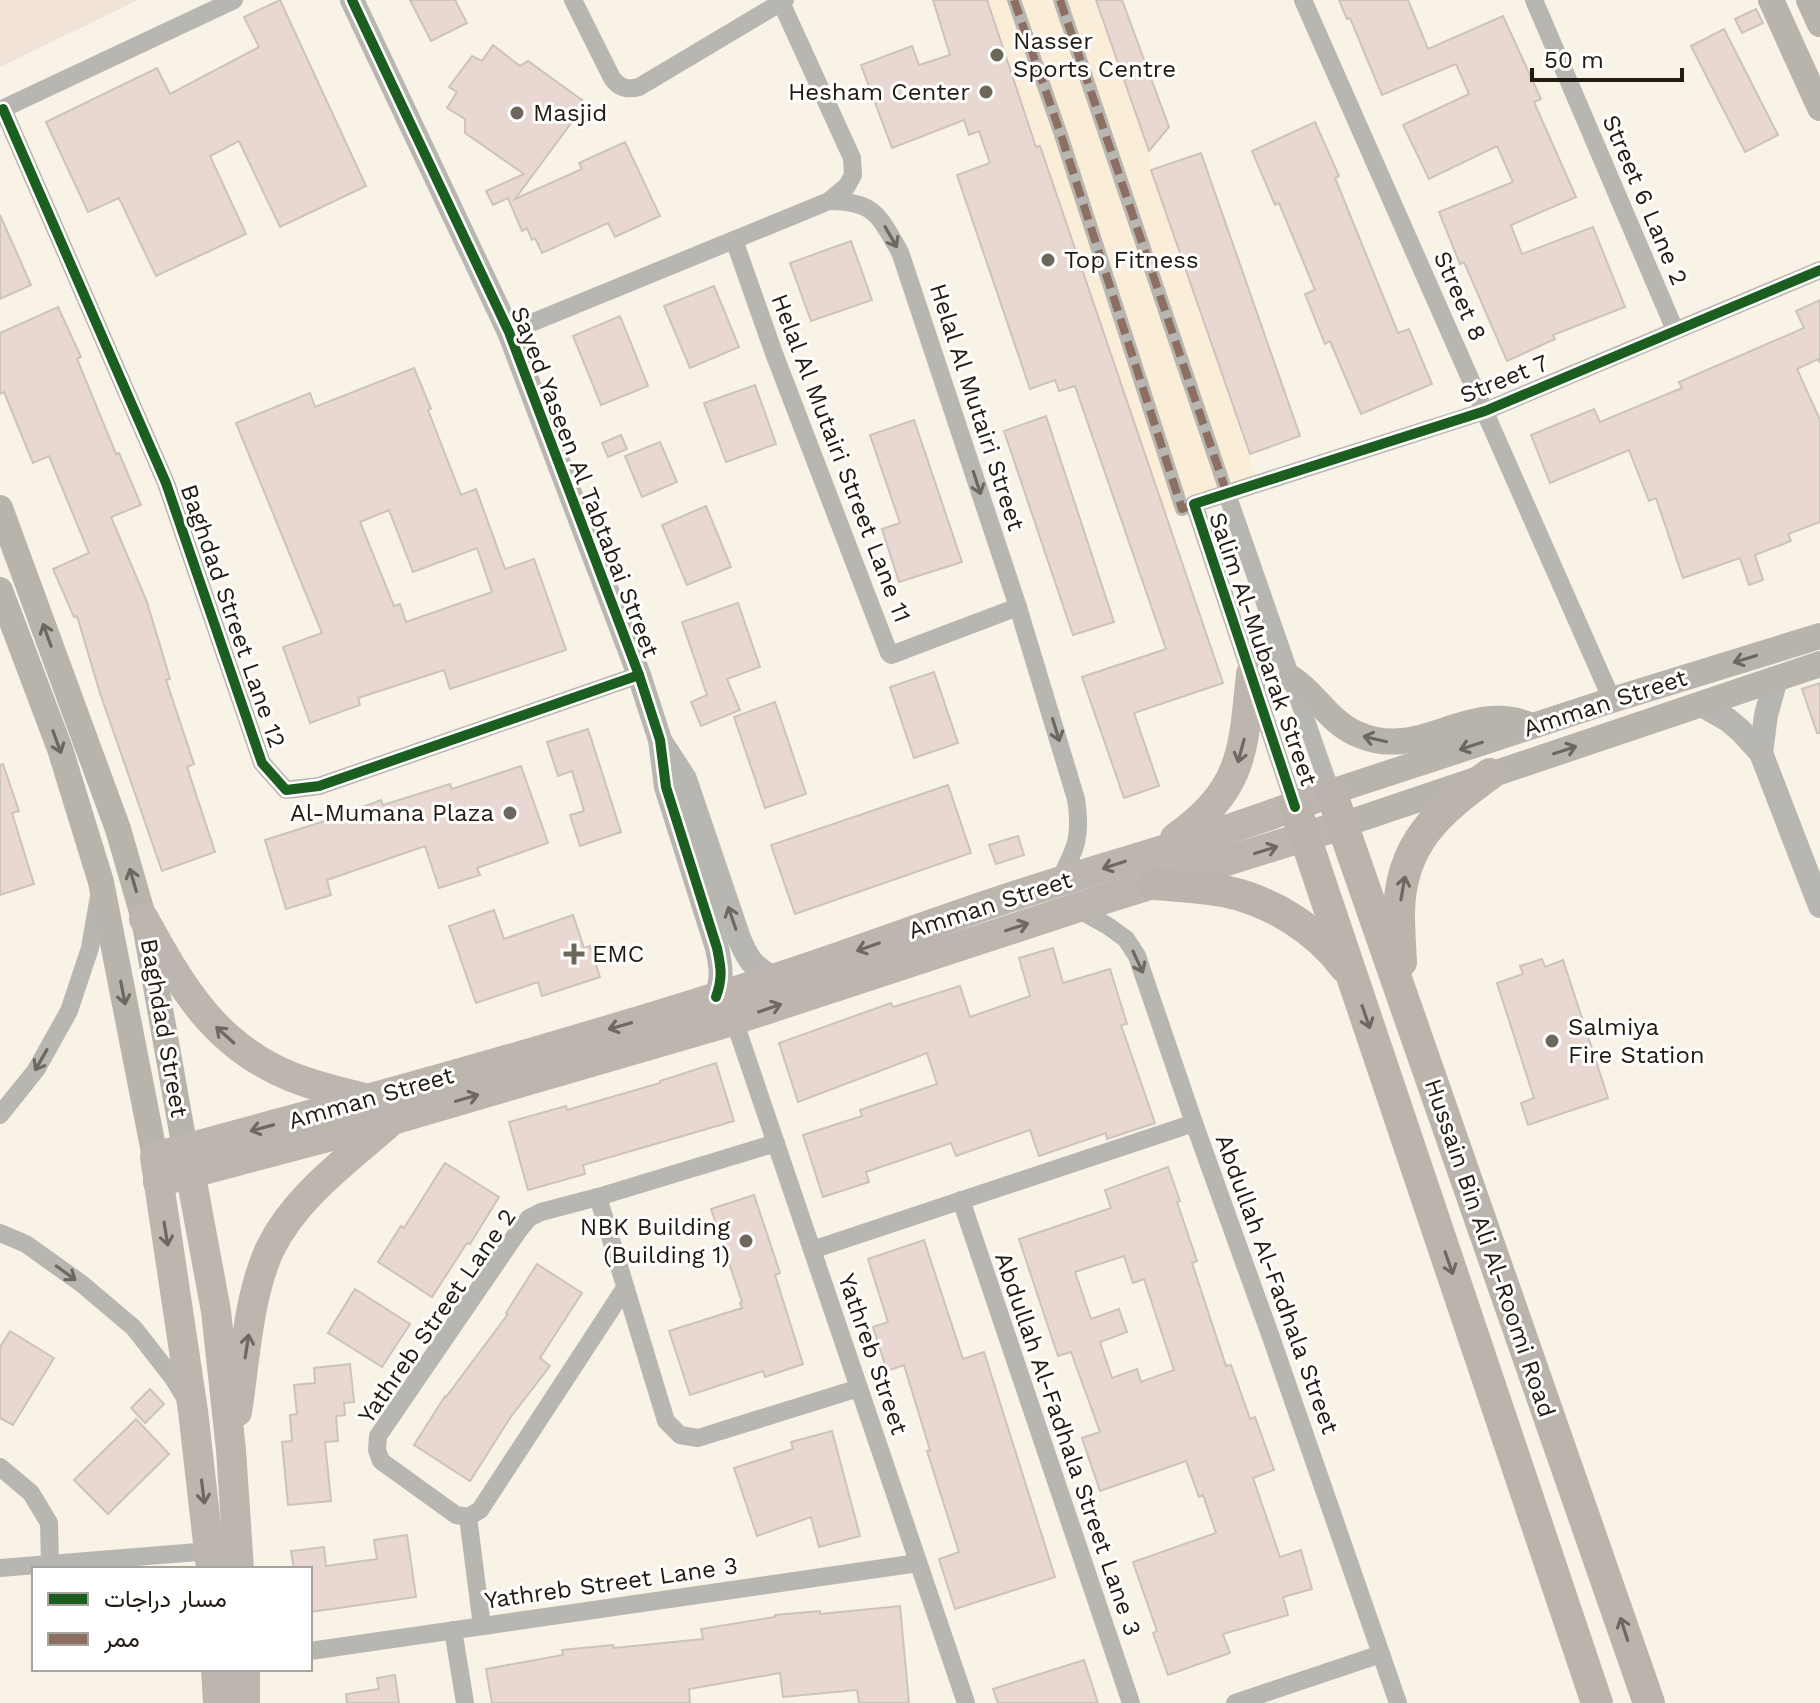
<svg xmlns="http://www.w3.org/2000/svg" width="1820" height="1703" font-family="'Work Sans',Vazirmatn,sans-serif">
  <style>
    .built { fill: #faeed9 }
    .education { fill: #f2e3d9 }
    .building { fill: #e8d8d1; stroke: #cdc3bd; stroke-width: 2; fill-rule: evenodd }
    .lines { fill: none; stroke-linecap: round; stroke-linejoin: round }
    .pedestrian { stroke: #b8b6b0; stroke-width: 14 }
    .minor { stroke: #b8b6b0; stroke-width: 18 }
    .tertiary { stroke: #b8b6b0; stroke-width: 24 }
    .secondary { stroke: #b8b4ac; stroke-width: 26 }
    .primary { stroke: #bcb6af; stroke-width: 30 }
    .trunk { stroke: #bab4ac; stroke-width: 32 }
    .quiet { stroke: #8d6e63; stroke-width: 8; stroke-dasharray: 16 8; stroke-linecap: butt }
    .cycleway-casing { stroke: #fff; stroke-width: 15 }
    .cycleway { stroke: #1b5e20; stroke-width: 10 }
    .oneway { stroke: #6c6860 }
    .oneway2 { stroke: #6c685e }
    .oneway3 { stroke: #6e6860 }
    .oneway4 { stroke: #6e685e }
    .poi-dot { fill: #6c665b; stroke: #fff; stroke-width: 3 }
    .labels { text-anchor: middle; stroke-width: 6; stroke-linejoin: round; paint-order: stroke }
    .poi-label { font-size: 24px; fill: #211b10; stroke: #fff; text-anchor: start }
    .street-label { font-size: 24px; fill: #211b10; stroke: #fff }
  </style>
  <rect width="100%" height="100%" fill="#f8f2e7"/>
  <polygon class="built" points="987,0 1096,0 1149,151 1151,170 1258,483 1165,515"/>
  <polygon class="education" points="0,0 138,0 0,67"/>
  <g class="building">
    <polygon points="280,0 366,186 280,227 239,141 210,156 246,234 156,276 119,198 88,212 46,122 157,68 170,94 259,47 244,17"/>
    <polygon points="410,0 455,0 467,23 431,41"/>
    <polygon points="933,0 987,0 1036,147 1040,146 1223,683 1134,713 1159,786 1124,798 1082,677 1166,649 1075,386 1059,391 1055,380 1030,389 957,175 990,163 979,131 969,135 964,120 892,148 861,65 912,46 919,65 950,55"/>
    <polygon points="1096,0 1122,0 1169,127 1149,151"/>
    <polygon points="1339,0 1408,0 1428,49 1503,16 1541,99 1534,102 1576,197 1511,225 1522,254 1593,227 1625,307 1553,335 1555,339 1507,361 1464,262 1460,264 1439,212 1513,182 1497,146 1429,179 1403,125 1469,94 1456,64 1382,95 1350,18 1347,19"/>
    <polygon points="1756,9 1763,23 1742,33 1735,19"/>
    <polygon points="1724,29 1778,135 1745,152 1691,46"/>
    <polygon points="493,45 520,66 528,61 582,100 583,107 515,199 582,169 579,163 625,142 660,216 615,237 608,223 542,253 535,238 532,240 527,228 522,231 508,198 493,205 486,191 524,174 465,133 465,119 447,108 457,92 449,87 472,56 482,61"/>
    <polygon points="1315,122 1339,176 1335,178 1398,333 1409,329 1432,384 1361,414 1330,341 1325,344 1305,294 1315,290 1279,203 1275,205 1252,151"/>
    <polygon points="1201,153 1300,436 1250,454 1151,170"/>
    <polygon points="0,215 31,285 0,299"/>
    <polygon points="851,241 872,300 811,321 790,263"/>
    <polygon points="714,286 739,347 690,368 664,306"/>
    <polygon points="1820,300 1820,363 1818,359 1797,369 1820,420 1820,522 1788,534 1791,541 1755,555 1763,580 1749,585 1740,558 1683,578 1656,498 1649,501 1629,450 1550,483 1531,435 1594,409 1600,422 1682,388 1679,382 1804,328 1796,311"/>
    <polygon points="58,307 81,357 77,359 116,454 119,453 141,505 111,517 147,602 170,679 166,680 194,764 187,767 215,852 162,871 100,693 77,616 74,617 53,569 89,553 49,456 33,463 4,392 0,394 0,333"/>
    <polygon points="620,316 648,386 601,405 573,336"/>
    <path d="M414,368L431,409L428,410L461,495L476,489L505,569L534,559L566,650L450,689L444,670L358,698L360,705L310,723L283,647L322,633L236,423L310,393L315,407ZM389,510L413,572L477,548L492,592L406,622L400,604L394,606L360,522Z"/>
    <polygon points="755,385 776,444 726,462 704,403"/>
    <polygon points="1046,416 1114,622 1073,635 1004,431"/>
    <polygon points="914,420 962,562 899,582 882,529 900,523 870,435"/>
    <polygon points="621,435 627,449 608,457 602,443"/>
    <polygon points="660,442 677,482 642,497 625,456"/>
    <polygon points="706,506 731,567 687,585 662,525"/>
    <polygon points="738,603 760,667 727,679 740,710 701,726 691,702 707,695 682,622"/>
    <polygon points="934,672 958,743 914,758 890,687"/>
    <polygon points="1820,683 1820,733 1817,733 1802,689"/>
    <polygon points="775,702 806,794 765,808 734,717"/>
    <polygon points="588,729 621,832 580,846 570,815 584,811 572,771 558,776 547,742"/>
    <polygon points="3,764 19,811 12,813 34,884 0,895 0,765"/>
    <polygon points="521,766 548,843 477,868 480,875 439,888 425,846 327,880 331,895 286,909 265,840 331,819 381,800 383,805 450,784 452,789"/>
    <polygon points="948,785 971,853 795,914 771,845"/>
    <polygon points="1018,836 1024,855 996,864 989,845"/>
    <polygon points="494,910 504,939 573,915 584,948 590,946 600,977 542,996 538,982 476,1003 449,926"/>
    <polygon points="1053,948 1063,983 1110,969 1127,1024 1121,1025 1155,1123 1107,1139 1106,1133 1039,1156 1030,1130 956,1156 951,1143 866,1172 869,1182 823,1197 803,1135 862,1116 860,1110 937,1084 927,1053 798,1102 779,1043 891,1003 893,1007 960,986 970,1017 1030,996 1019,958"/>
    <polygon points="1542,959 1545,967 1563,960 1608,1098 1528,1125 1521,1103 1534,1098 1497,983 1523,974 1520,966"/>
    <polygon points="716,1063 734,1121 583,1165 585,1174 528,1190 509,1122 566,1106 567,1110 660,1083 660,1081"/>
    <polygon points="445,1163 499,1197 470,1244 467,1243 432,1297 378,1262 401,1226 404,1228"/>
    <path d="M1168,1167L1180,1201L1177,1202L1197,1261L1192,1263L1226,1366L1231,1365L1250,1419L1255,1417L1274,1470L1253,1478L1280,1557L1301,1550L1312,1589L1283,1597L1288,1615L1223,1634L1230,1653L1168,1675L1153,1633L1157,1631L1133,1562L1216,1533L1203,1495L1199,1497L1186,1461L1100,1491L1082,1438L1100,1432L1071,1352L1058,1356L1019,1239L1111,1208L1105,1190ZM1124,1256L1133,1283L1144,1279L1174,1370L1141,1382L1137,1369L1112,1378L1100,1342L1127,1332L1119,1309L1091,1319L1075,1272Z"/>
    <polygon points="754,1195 780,1273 775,1275 803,1364 765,1377 763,1371 690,1395 669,1331 742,1308 740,1303 742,1302 711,1209"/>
    <polygon points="924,1240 963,1359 984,1352 1055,1577 955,1609 939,1559 959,1552 927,1451 930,1450 904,1365 887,1371 873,1327 888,1322 868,1259"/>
    <polygon points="537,1264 582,1293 540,1358 550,1366 510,1418 470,1481 414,1445 445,1396 446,1397 508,1314 506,1313"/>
    <polygon points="355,1289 410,1324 382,1367 328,1333"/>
    <polygon points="10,1331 54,1358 13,1425 0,1418 0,1347"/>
    <polygon points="350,1364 354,1402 344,1403 345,1415 336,1416 338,1441 325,1442 331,1501 288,1505 282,1442 292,1441 290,1415 297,1414 294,1385 315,1383 314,1368"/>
    <polygon points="150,1389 164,1404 145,1423 131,1408"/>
    <polygon points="136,1419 169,1454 108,1514 74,1480"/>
    <polygon points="832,1431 860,1536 819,1547 811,1517 757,1536 734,1468 793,1449 791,1442"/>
    <polygon points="407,1535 416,1597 310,1612 310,1569 294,1569 291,1551 324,1547 326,1566 377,1559 374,1540"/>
    <polygon points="900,1606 909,1703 859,1703 857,1690 783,1697 780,1673 689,1689 690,1703 492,1703 486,1669 563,1655 562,1650 613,1645 614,1648 703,1639 701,1629 775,1617 775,1615 820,1611 820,1614"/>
    <polygon points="1084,1660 1098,1703 998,1703 993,1689"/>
    <polygon points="395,1675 399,1703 347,1703 346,1694 379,1689 377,1678"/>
  </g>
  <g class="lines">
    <g class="pedestrian">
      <polyline points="1014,0 1061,135 1182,509 1194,504"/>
      <polyline points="1060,0 1227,494"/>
    </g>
    <g class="minor">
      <path d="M573,0L612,78C619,88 628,90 639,87L785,0"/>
      <polyline points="1303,0 1612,700"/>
      <polyline points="1534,0 1675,330"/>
      <polyline points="3,109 166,483 262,763 286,790 319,786 639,675"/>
      <polyline points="0,110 234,0"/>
      <path d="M829,201C875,201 879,216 900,252L1018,607L1076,799C1082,838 1076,848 1058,883"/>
      <polyline points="734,240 775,356 889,653 891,655 1018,607"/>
      <polyline points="509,332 829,201 847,186 853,175 852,158 780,0"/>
      <polyline points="1227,494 1331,792"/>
      <path d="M1243,651C1260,672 1275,658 1276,636"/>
      <polyline points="1295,807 1194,504 1485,411 1820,270"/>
      <polyline points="1076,908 1108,926 1126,939 1137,956 1194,1123 1272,1340 1398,1703"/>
      <polyline points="734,1020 966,1703"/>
      <polyline points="0,1115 36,1070 69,1011 90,948 99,896"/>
      <polyline points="598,1197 666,1421 680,1435 698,1438 859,1388"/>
      <polyline points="961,1200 1131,1703"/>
      <polyline points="0,1233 26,1244 82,1284 134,1328 173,1378 186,1399"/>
      <polyline points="812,1250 1194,1123"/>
      <polyline points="625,1288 480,1510 468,1517 456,1515 381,1461 377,1450 378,1436 519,1230 529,1218 541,1212 598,1197 776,1143"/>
      <polyline points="0,1467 31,1493 49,1523 50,1564"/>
      <polyline points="468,1517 482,1626"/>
      <polyline points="0,1568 210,1551"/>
      <polyline points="453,1630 465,1703"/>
      <polyline points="310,1651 918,1563"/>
      <polyline points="1235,1703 1381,1654"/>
    </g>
    <g class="tertiary">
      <path d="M352,0L509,332L639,675L660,740L666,787L717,948C721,967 723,978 716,997"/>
      <polyline points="1702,705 1728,720 1740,730 1761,753 1820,906"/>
      <path d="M663,745L685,779L739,938C748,960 753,967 775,979"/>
      <polyline points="1761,753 1766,715 1776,679"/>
    </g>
    <g class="secondary">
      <polyline points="1771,0 1820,108"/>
      <polyline points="1809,0 1820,24"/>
      <polyline points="0,508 118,829 144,919 185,1149"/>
      <polyline points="0,590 60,749 101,882 155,1157"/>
      <path d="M1291,678C1316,694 1329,722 1357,734C1422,763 1467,698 1532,726"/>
      <polyline points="1331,792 1612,700 1820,636"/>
      <path d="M1342,825C1501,771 1661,719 1820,664"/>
    </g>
    <g class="primary">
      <path d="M1175,838C1244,789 1243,751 1251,674"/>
      <path d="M144,919C182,988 215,1046 292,1077C317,1087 343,1093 369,1099"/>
      <polyline points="187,1155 216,1311 231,1450 239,1569"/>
      <polyline points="158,1182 392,1120 725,1023 1076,908 1342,825"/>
      <path d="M237,1412C245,1361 248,1296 270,1249C295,1197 346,1161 388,1124"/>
      <path d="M211,1569L193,1411L155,1157C362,1101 569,1045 773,979C848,955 921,927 996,902C1107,865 1222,836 1331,792"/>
      <polyline points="216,1669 218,1703"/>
      <polyline points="245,1669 245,1703"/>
    </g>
    <g class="trunk">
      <path d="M1331,792C1435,1097 1545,1399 1649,1703"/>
      <polyline points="1295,807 1597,1703"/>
      <path d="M1154,884C1178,886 1204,887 1228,892C1273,902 1317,930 1345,967"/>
      <path d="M1401,962C1400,946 1399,929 1399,913C1400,843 1439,811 1490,774"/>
    </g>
    <g class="quiet">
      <polyline points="1014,0 1061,135 1182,509 1194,504"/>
      <polyline points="1060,0 1227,494"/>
    </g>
    <g class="cycleway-casing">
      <g id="cycleway">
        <path d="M352,0L509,332L639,675L660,740L666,787L717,948C721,967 723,978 716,997"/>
        <polyline points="3,109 166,483 262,763 286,790 319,786 639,675"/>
        <polyline points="1295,807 1194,504 1485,411 1820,270"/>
      </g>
    </g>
    <use href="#cycleway" class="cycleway"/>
  </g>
  <defs><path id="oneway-shaft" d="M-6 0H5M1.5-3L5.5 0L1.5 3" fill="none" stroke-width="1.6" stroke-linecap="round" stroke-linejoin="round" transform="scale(2)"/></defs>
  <g class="oneway">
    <use href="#oneway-shaft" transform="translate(891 237) rotate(60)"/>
    <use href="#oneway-shaft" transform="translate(977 483) rotate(72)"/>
    <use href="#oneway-shaft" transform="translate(1056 730) rotate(73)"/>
    <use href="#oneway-shaft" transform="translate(732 918) rotate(-109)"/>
    <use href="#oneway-shaft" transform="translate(1138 962) rotate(65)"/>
    <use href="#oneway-shaft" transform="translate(41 1060) rotate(120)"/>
    <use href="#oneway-shaft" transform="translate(66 1273) rotate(36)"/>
  </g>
  <g class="oneway2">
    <use href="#oneway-shaft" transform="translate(47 635) rotate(-110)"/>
    <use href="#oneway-shaft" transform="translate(1745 659) rotate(163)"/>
    <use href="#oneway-shaft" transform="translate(1375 739) rotate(-167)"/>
    <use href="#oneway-shaft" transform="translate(57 742) rotate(70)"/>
    <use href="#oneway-shaft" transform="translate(1471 746) rotate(162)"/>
    <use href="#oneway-shaft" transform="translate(1565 750) rotate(-18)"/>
    <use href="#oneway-shaft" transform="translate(133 880) rotate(-106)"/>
    <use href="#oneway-shaft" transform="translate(123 993) rotate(79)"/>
  </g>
  <g class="oneway3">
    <use href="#oneway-shaft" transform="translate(1241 751) rotate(105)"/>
    <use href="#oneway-shaft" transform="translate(1266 850) rotate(-17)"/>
    <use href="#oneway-shaft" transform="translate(1114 865) rotate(162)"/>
    <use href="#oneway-shaft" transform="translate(1017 927) rotate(-18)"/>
    <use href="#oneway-shaft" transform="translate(868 947) rotate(161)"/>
    <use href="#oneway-shaft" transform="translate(770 1008) rotate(-19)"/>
    <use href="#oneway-shaft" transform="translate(620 1026) rotate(164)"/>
    <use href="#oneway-shaft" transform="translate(225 1035) rotate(-138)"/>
    <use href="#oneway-shaft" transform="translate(467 1098) rotate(-16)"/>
    <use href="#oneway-shaft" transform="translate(262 1128) rotate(165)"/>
    <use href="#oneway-shaft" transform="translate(166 1234) rotate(81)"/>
    <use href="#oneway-shaft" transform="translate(247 1346) rotate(-81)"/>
    <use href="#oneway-shaft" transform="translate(203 1492) rotate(83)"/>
  </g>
  <g class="oneway4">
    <use href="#oneway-shaft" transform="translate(1403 888) rotate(-80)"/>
    <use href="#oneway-shaft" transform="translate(1366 1017) rotate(71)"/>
    <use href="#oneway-shaft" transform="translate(1449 1263) rotate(71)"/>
    <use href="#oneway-shaft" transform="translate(1624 1629) rotate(-108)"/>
  </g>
  <g class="poi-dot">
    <circle cx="997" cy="55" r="8"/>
    <circle cx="986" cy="92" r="8"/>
    <circle cx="517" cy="113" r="8"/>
    <circle cx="1048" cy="260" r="8"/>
    <circle cx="510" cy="813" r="8"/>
    <path d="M570 942h8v8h8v8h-8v8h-8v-8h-8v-8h8z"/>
    <circle cx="1552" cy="1041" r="8"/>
    <circle cx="746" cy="1241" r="8"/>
  </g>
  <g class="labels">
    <g class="poi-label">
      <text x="1013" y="49">Nasser<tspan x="1013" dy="28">Sports Centre</tspan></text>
      <text x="970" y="100" text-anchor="end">Hesham Center</text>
      <text x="533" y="121">Masjid</text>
      <text x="1064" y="268">Top Fitness</text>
      <text x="494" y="821" text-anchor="end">Al-Mumana Plaza</text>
      <text x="592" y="962">EMC</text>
      <text x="1568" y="1035">Salmiya<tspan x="1568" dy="28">Fire Station</tspan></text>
      <text x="730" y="1235" text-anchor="end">NBK Building<tspan x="730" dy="28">(Building 1)</tspan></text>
    </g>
    <g class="street-label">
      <text transform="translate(1645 200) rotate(67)" y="8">Street 6 Lane 2</text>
      <text transform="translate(1460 296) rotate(66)" y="8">Street 8</text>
      <text transform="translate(1504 379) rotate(-22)" y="8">Street 7</text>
      <text transform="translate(977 407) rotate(72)" y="8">Helal Al Mutairi Street</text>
      <text transform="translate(841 458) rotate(69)" y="8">Helal Al Mutairi Street Lane 11</text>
      <text transform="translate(585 482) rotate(69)" y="8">Sayed Yaseen Al Tabtabai Street</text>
      <text transform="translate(233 616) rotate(71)" y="8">Baghdad Street Lane 12</text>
      <text transform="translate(1263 649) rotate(71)" y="8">Salim Al-Mubarak Street</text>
      <text transform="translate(1605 703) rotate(-18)" y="8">Amman Street</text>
      <text transform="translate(990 905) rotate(-18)" y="8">Amman Street</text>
      <text transform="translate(164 1028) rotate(80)" y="8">Baghdad Street</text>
      <text transform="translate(371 1098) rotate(-16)" y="8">Amman Street</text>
      <text transform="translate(1490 1248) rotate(71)" y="8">Hussain Bin Ali Al-Roomi Road</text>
      <text transform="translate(1277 1284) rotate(70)" y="8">Abdullah Al-Fadhala Street</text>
      <text transform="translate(437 1316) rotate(-55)" y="8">Yathreb Street Lane 2</text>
      <text transform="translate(873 1354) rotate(71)" y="8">Yathreb Street</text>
      <text transform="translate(1068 1444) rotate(71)" y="8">Abdullah Al-Fadhala Street Lane 3</text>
      <text transform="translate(611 1583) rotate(-8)" y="8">Yathreb Street Lane 3</text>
    </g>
  </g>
  <rect x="32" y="1567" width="280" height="104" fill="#ffffff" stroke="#a6a49f" stroke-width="2"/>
  <rect x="48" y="1593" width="40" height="12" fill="#1b5e20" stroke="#a6a49f" stroke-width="2"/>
  <text x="104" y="1607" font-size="24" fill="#211b10">مسار دراجات</text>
  <rect x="48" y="1633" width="40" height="12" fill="#8d6e63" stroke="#a6a49f" stroke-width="2"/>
  <text x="104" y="1647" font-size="24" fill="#211b10">ممر</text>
  <path d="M1532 68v12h150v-12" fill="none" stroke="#211b10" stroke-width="4"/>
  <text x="1544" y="68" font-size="24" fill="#211b10" stroke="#ffffff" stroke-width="6" paint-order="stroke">50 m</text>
</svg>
